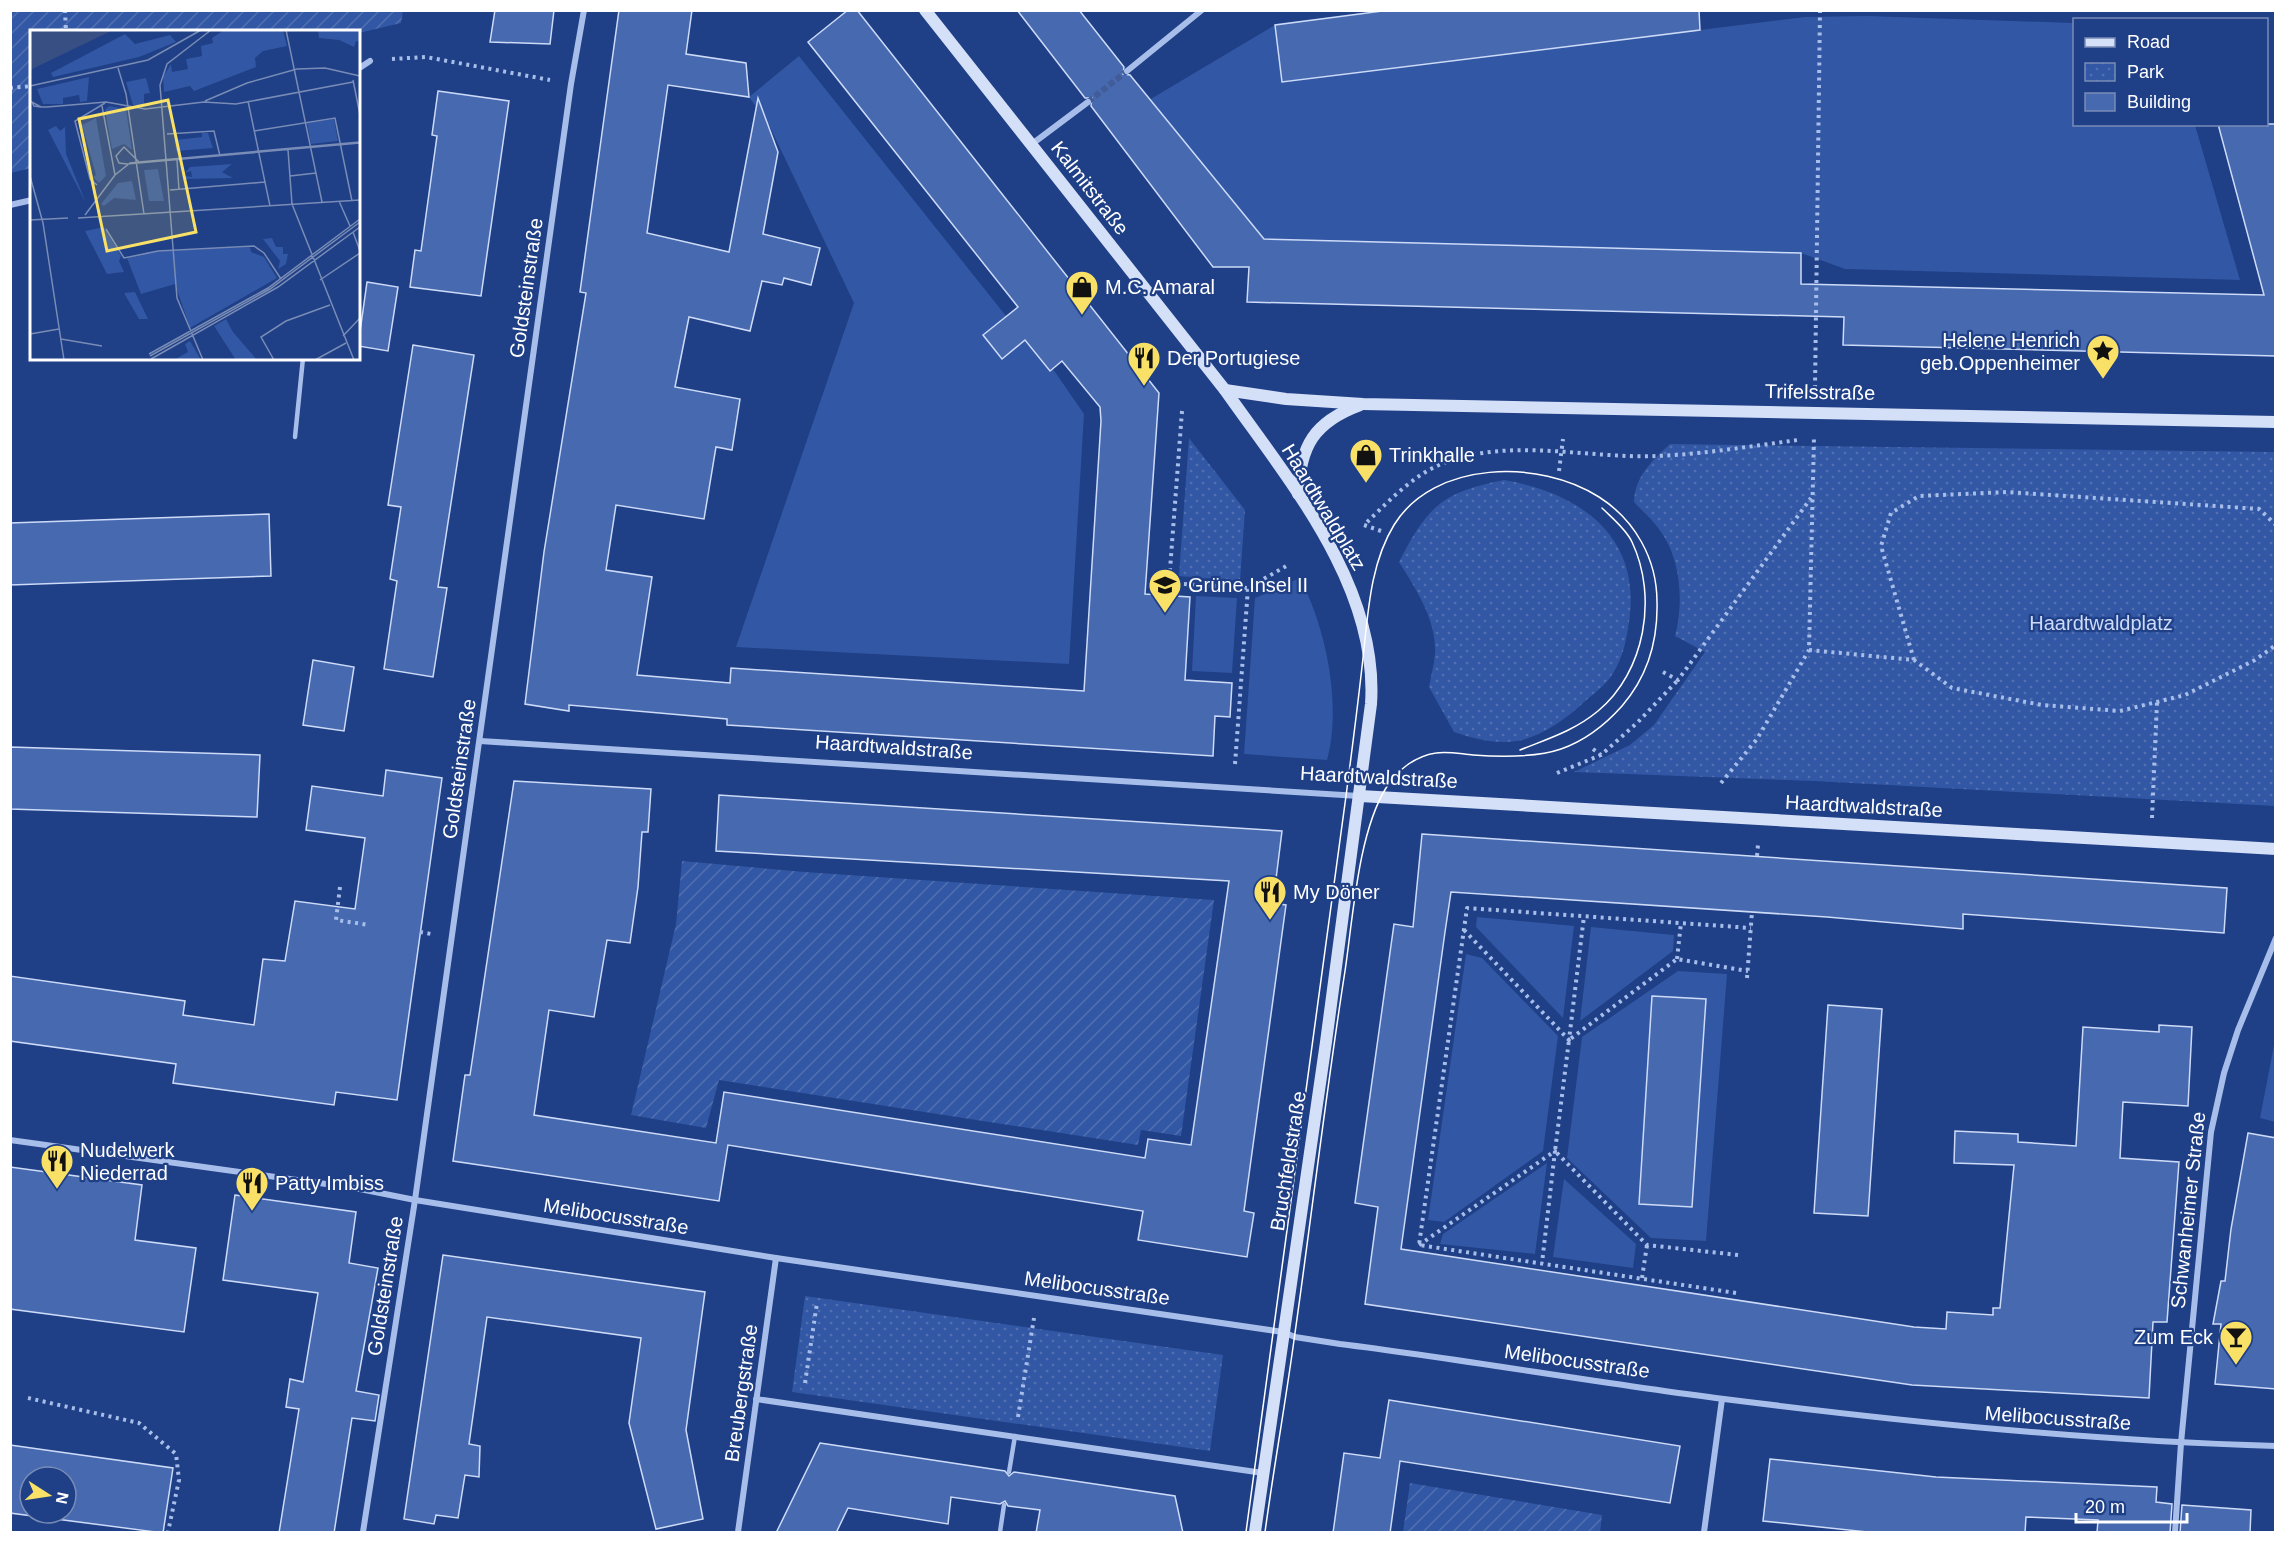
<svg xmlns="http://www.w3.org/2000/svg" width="2286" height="1543" font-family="Arial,sans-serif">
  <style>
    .grass { fill: #3257a4; fill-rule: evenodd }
    .park { fill: url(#park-dots) }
    .garden { fill: url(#garden-furrows) }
    .building { fill: #4769af; stroke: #cddbf8; stroke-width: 1.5; fill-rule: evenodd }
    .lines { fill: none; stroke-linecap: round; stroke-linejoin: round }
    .street-tunnel { stroke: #415c98; stroke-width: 6; stroke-dasharray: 6 3; stroke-linecap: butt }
    .path { stroke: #a8beea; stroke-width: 4; stroke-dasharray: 3 4.5; stroke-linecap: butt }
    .lane { stroke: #a8beea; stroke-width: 4.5 }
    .street { stroke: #a8beea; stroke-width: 6 }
    .secondary { stroke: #d4dff8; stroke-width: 12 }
    .tram { stroke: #fff; stroke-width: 1.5 }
    .labels { text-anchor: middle; stroke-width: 4.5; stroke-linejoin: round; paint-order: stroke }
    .street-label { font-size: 20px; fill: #fff; stroke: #1f3f86 }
    .poi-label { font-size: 20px; fill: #fff; stroke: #1f3f86; text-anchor: start }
    .park-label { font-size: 20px; fill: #cddbf8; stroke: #1f3f86 }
    .inset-road { fill: none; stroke: #798cb6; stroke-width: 1.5 }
    .view { fill: #f9e168; fill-opacity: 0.15; stroke: #f9e168; stroke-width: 3 }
    .inset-edge { fill: none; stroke: #fff; stroke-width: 3 }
  </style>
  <defs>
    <pattern id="park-dots" width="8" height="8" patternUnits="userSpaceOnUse" patternTransform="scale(1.5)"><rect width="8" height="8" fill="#3257a4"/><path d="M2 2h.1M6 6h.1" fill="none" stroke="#5170b2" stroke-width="1.8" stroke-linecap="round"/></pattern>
    <pattern id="garden-furrows" width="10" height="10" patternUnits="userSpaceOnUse" patternTransform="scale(1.5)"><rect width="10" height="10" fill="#3257a4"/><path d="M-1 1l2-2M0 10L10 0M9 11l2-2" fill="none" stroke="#5170b2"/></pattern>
  </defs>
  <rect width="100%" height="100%" fill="#1f3f86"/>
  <g class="grass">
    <polygon points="1868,16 2074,23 2074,124 2195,125 2240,280 1845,269 1801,253 1249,239 1149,100 1275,25 1282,82 1805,17"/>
    <polygon points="799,56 1006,316 983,335 1001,358 1025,340 1049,371 1053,369 1084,414 1069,664 736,647 854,303 769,125 749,97"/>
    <path d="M1300,578C1326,628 1342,705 1327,760L1244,754L1255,598Z"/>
    <polygon points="1196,596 1237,598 1232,673 1192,671"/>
    <polygon points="1477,917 1574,926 1563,1018 1476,927"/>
    <polygon points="1591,927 1674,935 1673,951 1580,1021"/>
    <polygon points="1466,954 1482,958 1558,1036 1543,1151 1444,1222 1428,1220"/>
    <path d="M1678,971L1727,974L1706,1241L1651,1238L1567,1158L1582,1037ZM1706,1000L1692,1207L1640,1204Z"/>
    <polygon points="2275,1040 2276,1122 2275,1122 2260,1118"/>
    <polygon points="1547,1163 1535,1254 1440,1244 1443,1234"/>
    <polygon points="1564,1179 1636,1244 1633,1268 1553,1257"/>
  </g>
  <g class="park">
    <polygon points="1189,438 1245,510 1240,581 1179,576"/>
    <path d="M1670,444L2275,452V806L1814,781L1574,772L1630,745L1654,725L1705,652L1675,636C1684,602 1681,558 1659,529C1652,519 1642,511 1634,502C1635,476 1652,461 1670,444Z"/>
    <path d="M1504,480C1581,493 1642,537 1629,622C1626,643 1622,661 1610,678C1603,687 1592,695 1583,703C1566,719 1541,737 1517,741C1495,744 1474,739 1454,732L1429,687C1431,676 1434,665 1435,654C1437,621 1416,589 1399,562C1427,507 1442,492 1504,480Z"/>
    <polygon points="805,1296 1223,1355 1210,1451 792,1392"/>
  </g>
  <g class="garden">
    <polygon points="11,10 403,10 403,11 401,23 359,33 32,32 31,168 11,173"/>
    <polygon points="682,861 805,872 1214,900 1181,1136 1141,1130 1138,1145 719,1080 706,1128 631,1115 676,924"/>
    <polygon points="1410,1483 1602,1515 1600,1532 1403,1532"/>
  </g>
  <g class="building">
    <polygon points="495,10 554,10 550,44 490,42"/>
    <polygon points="619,10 692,10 686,54 746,63 749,97 668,85 647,233 729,252 758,98 778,152 763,234 820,248 811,285 784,278 782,285 762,281 750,331 689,317 675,387 740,399 732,450 716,447 704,519 616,505 606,570 652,577 637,675 730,683 731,668 1084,691 1101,421 1100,407 1062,361 1050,371 1025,340 1002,359 983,335 1018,307 808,42 848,10 857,10 1159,393 1145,594 1190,597 1185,680 1232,683 1230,717 1215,716 1213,756 727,725 727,719 569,705 569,711 525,704 544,552 586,293 580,292"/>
    <polygon points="1017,10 1079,10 1124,67 1123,74 1130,75 1264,239 1801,253 1801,284 2264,295 2218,124 2276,124 2276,356 1843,345 1844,317 1247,302 1249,267 1213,267 1091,106 1092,98 1085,98"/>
    <polygon points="1390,10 1699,10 1700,30 1282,82 1275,25"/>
    <polygon points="438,91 509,101 481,296 410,287 415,250 421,251 437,136 432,135"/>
    <polygon points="367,282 398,287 388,351 358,346"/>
    <polygon points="413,345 474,355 438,587 447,588 433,677 384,669 397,581 390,579 401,507 388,505"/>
    <polygon points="269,514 271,576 10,585 10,523"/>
    <polygon points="313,660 354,667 344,731 303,725"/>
    <polygon points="10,747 260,755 257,817 10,809"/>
    <polygon points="386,770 442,778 397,1100 336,1092 334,1105 173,1083 176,1064 10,1041 10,976 185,1001 183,1015 254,1025 263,959 285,961 295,901 355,909 365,838 306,830 312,786 383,796"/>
    <polygon points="514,781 651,789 648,832 642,832 638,887 630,943 607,940 594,1017 549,1010 534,1115 716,1143 724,1092 1145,1158 1148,1139 1191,1145 1229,881 716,851 719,795 1282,831 1273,903 1286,905 1244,1211 1254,1213 1247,1257 1138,1240 1143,1211 728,1145 719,1201 453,1161 465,1075 470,1075"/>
    <polygon points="1422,834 2227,888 2224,933 1963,914 1963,929 1827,917 1451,892 1445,932 1401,1249 1914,1327 1946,1329 1947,1312 1993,1315 1993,1308 2000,1308 2014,1165 1954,1163 1955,1131 2018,1134 2018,1142 2076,1146 2083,1027 2159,1032 2159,1025 2192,1027 2188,1106 2123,1102 2120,1158 2179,1162 2167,1322 2153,1322 2149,1398 1912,1385 1365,1304 1378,1207 1355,1203 1394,924 1413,927"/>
    <polygon points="1652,996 1706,999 1692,1207 1639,1204"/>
    <polygon points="1828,1005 1882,1009 1868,1216 1814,1213"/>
    <polygon points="2248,1133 2276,1138 2276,1389 2215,1384 2221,1324 2213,1324 2221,1281 2225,1281 2231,1229"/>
    <polygon points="10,1167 142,1185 135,1240 196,1248 184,1332 10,1309"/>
    <polygon points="235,1195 356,1212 349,1263 378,1268 356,1391 379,1395 375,1421 352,1418 334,1533 279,1533 299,1409 286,1407 290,1379 303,1382 318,1293 223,1280"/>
    <polygon points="443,1255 705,1292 686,1430 703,1519 656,1529 629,1423 641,1338 487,1317 469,1444 480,1446 479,1477 465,1475 458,1518 436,1515 434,1524 404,1519"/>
    <polygon points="1389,1400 1680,1446 1670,1503 1400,1461 1390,1533 1333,1533 1344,1453 1380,1458"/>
    <polygon points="820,1443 1005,1471 1009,1476 1014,1472 1175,1496 1183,1533 1036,1533 1040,1510 1008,1506 1005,1501 1000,1504 951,1497 948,1524 848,1508 836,1533 776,1533"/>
    <path d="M10,1445L173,1468L163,1533L10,1513ZM30,1477H66V1513H30Z"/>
    <polygon points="1770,1459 1936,1477 2157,1487 2156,1502 2172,1504 2170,1533 2097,1533 2098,1520 2026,1517 2025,1533 1877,1533 1763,1521"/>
    <polygon points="2182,1505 2251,1510 2250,1533 2180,1533"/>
  </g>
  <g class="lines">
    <polyline class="street-tunnel" points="1088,102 1127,71"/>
    <g class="path">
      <polyline points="65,10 66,32"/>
      <polyline points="392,59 426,57 550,80"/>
      <polyline points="10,88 32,86"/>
      <polyline points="1815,388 1820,10"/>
      <polyline points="1182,411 1169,583 1248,588 1288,565"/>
      <polyline points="1559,471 1563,439"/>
      <path d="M1381,531L1364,525C1386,504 1411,477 1439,465C1508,436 1586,459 1657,456C1704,454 1752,446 1798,440"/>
      <polyline points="1809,650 1914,660 1952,688 2042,705 2120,711 2185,695 2255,660 2276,645"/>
      <polyline points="1914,660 1881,546 1891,513 1919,496 2007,492 2259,509 2276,525"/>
      <polyline points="1663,672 1678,680 1811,498"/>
      <polyline points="1593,749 1601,755"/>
      <polyline points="1235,764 1248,588"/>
      <polyline points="1557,773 1601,755 1637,723 1678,680"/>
      <polyline points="1721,783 1757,739 1809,650 1814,437"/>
      <polyline points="2152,818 2157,702"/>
      <polyline points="1757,856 1758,845"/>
      <polyline points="340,887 336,920 369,925"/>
      <polyline points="1464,930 1569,1040 1584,916"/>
      <polyline points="420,932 431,934"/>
      <polyline points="1677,959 1681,923"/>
      <polyline points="1747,978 1752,912"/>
      <polyline points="1419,1245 1555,1151 1542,1263"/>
      <polyline points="1738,1255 1647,1245 1555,1151 1569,1040 1677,959 1748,971"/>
      <polyline points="1642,1278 1647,1245"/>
      <polyline points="1736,1293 1419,1245 1467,908 1751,928"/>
      <polyline points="805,1383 817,1303"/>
      <polyline points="28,1398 139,1423 176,1454 179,1480 168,1532"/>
      <polyline points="1018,1417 1034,1318"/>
    </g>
    <g class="lane">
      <polyline points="295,437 303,358"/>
      <polyline points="1009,1472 1015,1436"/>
      <polyline points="1000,1532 1004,1505"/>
    </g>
    <g class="street">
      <polyline points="358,69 370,61"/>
      <polyline points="1127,71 1202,10"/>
      <polyline points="1032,144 1088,102"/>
      <polyline points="10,205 32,200"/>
      <polyline points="480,741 1359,796"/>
      <path d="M10,1140L355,1188L415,1200L776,1258L1283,1332L1295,1337L1340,1344C1469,1360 1596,1383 1724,1399C1907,1422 2091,1441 2276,1446"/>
      <polyline points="756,1399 1263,1473"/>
      <polyline points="363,1532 415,1200 571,84 584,10"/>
      <polyline points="738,1532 776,1258"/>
      <polyline points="1704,1532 1722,1399"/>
      <polyline points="2175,1532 2181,1443 2211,1132 2224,1073 2238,1030 2276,938"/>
    </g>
    <g class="secondary">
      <path d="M925,10L1225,390C1289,481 1379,586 1371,704L1326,1042L1255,1532"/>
      <polyline points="1225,390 1286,399 1363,404 2276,422"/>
      <path d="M1298,494C1300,446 1314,422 1360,405"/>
      <polyline points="1360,796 2276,849"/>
    </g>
    <g class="tram">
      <path d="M1520,750C1547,739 1574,731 1598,711C1645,672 1658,597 1632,542C1626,529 1612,518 1602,508"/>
      <path d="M1246,1532C1279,1287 1314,1042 1346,796C1352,750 1358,704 1363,658C1368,614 1370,564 1394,525C1434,460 1540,459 1599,497C1635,520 1657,559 1657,602C1658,641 1648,676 1622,706C1606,724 1584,741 1561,749C1535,758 1501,757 1473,755C1461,754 1448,751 1436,753C1415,756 1396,771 1386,788C1358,833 1353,918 1345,971C1326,1092 1312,1213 1295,1333C1286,1400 1274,1466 1265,1532"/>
    </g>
  </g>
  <defs>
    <g id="shop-pin" transform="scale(1.725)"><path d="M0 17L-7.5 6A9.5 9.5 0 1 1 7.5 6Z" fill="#f9e168" stroke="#1f3f86"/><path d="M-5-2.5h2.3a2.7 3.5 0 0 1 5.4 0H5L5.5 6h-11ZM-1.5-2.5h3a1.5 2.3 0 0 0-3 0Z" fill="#111"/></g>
    <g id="sight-pin" transform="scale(1.725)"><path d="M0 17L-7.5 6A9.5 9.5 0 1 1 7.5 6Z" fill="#f9e168" stroke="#1f3f86"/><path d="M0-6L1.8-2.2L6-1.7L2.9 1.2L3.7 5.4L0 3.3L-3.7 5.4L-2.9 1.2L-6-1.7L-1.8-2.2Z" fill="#111"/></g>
    <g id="restaurant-pin" transform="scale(1.725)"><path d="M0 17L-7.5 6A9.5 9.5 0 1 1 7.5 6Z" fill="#f9e168" stroke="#1f3f86"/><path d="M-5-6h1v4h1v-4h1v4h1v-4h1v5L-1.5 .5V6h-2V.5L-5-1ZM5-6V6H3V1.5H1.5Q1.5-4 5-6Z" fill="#111"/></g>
    <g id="school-pin" transform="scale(1.725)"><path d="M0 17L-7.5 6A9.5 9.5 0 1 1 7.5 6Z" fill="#f9e168" stroke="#1f3f86"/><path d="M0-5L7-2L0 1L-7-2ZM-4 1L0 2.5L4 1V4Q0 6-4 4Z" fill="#111"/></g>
    <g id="bar-pin" transform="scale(1.725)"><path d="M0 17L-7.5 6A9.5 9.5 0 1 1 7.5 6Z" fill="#f9e168" stroke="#1f3f86"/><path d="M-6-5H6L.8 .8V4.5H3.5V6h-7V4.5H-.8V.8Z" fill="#111"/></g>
  </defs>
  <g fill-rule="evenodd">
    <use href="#shop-pin" x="1082" y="287"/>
    <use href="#sight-pin" x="2103" y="351"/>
    <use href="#restaurant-pin" x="1144" y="358"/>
    <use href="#shop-pin" x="1366" y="455"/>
    <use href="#school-pin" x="1165" y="585"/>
    <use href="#restaurant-pin" x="1270" y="892"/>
    <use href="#restaurant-pin" x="57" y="1161"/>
    <use href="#restaurant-pin" x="252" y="1183"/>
    <use href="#bar-pin" x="2236" y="1337"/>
  </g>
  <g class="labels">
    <g class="street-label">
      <text transform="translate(1090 188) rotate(52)" y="7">Kalmitstraße</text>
      <text transform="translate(526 288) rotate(-82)" y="7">Goldsteinstraße</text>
      <text transform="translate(1820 392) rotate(1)" y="7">Trifelsstraße</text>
      <text transform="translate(1324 507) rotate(59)" y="7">Haardtwaldplatz</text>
      <text transform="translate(894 747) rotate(4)" y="7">Haardtwaldstraße</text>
      <text transform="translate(459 769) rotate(-82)" y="7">Goldsteinstraße</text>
      <text transform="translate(1379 777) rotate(3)" y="7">Haardtwaldstraße</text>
      <text transform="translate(1864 806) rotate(3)" y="7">Haardtwaldstraße</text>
      <text transform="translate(1288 1161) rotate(-81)" y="7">Bruchfeldstraße</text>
      <text transform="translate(2188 1210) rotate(-84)" y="7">Schwanheimer Straße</text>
      <text transform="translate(616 1216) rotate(9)" y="7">Melibocusstraße</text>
      <text transform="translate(385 1286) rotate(-81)" y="7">Goldsteinstraße</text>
      <text transform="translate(1097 1288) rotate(8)" y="7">Melibocusstraße</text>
      <text transform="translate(1577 1361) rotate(8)" y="7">Melibocusstraße</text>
      <text transform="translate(741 1393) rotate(-82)" y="7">Breubergstraße</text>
      <text transform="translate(2058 1418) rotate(4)" y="7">Melibocusstraße</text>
    </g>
    <g class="poi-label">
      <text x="1105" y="294">M.C. Amaral</text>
      <text x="2080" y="347" text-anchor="end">Helene Henrich<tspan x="2080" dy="23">geb.Oppenheimer</tspan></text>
      <text x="1167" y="365">Der Portugiese</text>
      <text x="1389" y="462">Trinkhalle</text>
      <text x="1188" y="592">Grüne Insel II</text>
      <text x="1293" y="899">My Döner</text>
      <text x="80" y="1157">Nudelwerk<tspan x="80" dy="23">Niederrad</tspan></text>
      <text x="275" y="1190">Patty Imbiss</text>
      <text x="2213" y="1344" text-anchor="end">Zum Eck</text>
    </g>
    <g class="park-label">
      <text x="2101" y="630">Haardtwaldplatz</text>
    </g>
  </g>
  <g transform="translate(30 30)">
    <rect width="330" height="330" fill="#1f3f86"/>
    <path d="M194,0H253L257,16L233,21L225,28L226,37L164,61L160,56L134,62L133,47L141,34L142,42L158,39L156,29L172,26L171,16L183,13L182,8ZM116,48L120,63L114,64V76L103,75L96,52ZM66,88L76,146L69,153L63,147L66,145L52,95ZM102,151L106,170L84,168L74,176L71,174L88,153ZM242,208L246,217H253V224H258L256,234L248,239L250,231L233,209ZM160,311L171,330H144L158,322L155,314Z" fill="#3257a4"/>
    <path d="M59,47L57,71L50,72L49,65L33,68V74H13L7,59ZM26,96L30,101L35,97L36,124L56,173L18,100Z" fill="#3257a4"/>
    <path d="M288,0H330V12L326,11L324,17L309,10L289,8ZM79,76L96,79L102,120L94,114L82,119L75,80ZM304,89L308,111L281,114L277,93ZM220,217L221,222L234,227L247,248L160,298L145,254L111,264L97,228L118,222ZM196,289L203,302L227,330H206L184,296Z" fill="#3257a4"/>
    <path d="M95,4L105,14L140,5L146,12L109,27L23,47L21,43ZM172,103H178L183,118L146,121L145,110L172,107ZM202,134L192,142L203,148L155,149V146L162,147L161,141L155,143L160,137ZM128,139L134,171H119L114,140ZM74,197L91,226L89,231L94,242L77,244L55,201ZM105,262L118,289H109L94,263Z" fill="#3257a4"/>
    <path d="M0,0H83L0,40Z" fill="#384f84"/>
    <path class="inset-road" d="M256,0L292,172M88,38L96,64L114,184M323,50L330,85M0,56L118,30L171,0M175,71L217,53L267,39L295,38L330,46M218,71L240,176M72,76L85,145M11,77L2,72L4,76L11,77H17L76,72L115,79L174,72L206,74L323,52M224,101L305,88L322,171M137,104L184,101L190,126M330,112L109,132L94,117L86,126L89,133L97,134L330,113M258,120L262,174L324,330M147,130L149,160M0,146L13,193L34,330M260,146L286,143M67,155L60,149L45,91L75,73M140,160L235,152M309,171L320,196M55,185L85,145L100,133L330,112M48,188L330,170M0,190L38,188M76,199L94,228L128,221L224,216L234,223L251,249M323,202L330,221M290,250L330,223M0,304L29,299M313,306L330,288M31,309L72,316M119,324L238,258L330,189M120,326L240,259L330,192M121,329L248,257L330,197M173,330L147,268L130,55L137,34L181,0M244,330L231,307L256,291L300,275M285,330L316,313"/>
    <path class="view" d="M138,70L166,202L77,221L49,89Z"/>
    <rect width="330" height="330" class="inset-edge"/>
  </g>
  <rect width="2286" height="1543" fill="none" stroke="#ffffff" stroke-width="24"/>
  <rect x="2073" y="18" width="195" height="108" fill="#1f3f86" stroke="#798cb6" stroke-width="1.5"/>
  <rect x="2085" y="38" width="30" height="9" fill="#d4dff8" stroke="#798cb6" stroke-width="1.5"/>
  <text x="2127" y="48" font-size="18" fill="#ffffff">Road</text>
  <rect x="2085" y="63" width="30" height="18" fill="url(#park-dots)" stroke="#798cb6" stroke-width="1.5"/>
  <text x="2127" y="78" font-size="18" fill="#ffffff">Park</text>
  <rect x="2085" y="93" width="30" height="18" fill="#4769af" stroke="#798cb6" stroke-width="1.5"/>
  <text x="2127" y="108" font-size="18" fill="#ffffff">Building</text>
  <g transform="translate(48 1495) rotate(102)"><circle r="28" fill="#1f3f86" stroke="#798cb6" stroke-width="1.5"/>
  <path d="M0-4.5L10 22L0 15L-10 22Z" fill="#f9e168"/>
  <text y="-9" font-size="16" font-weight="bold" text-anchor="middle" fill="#ffffff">N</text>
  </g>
  <path d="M2076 1513v9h111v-9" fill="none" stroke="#ffffff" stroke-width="3"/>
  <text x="2085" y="1513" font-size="18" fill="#ffffff" stroke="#1f3f86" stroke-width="4.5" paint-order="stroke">20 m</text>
</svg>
